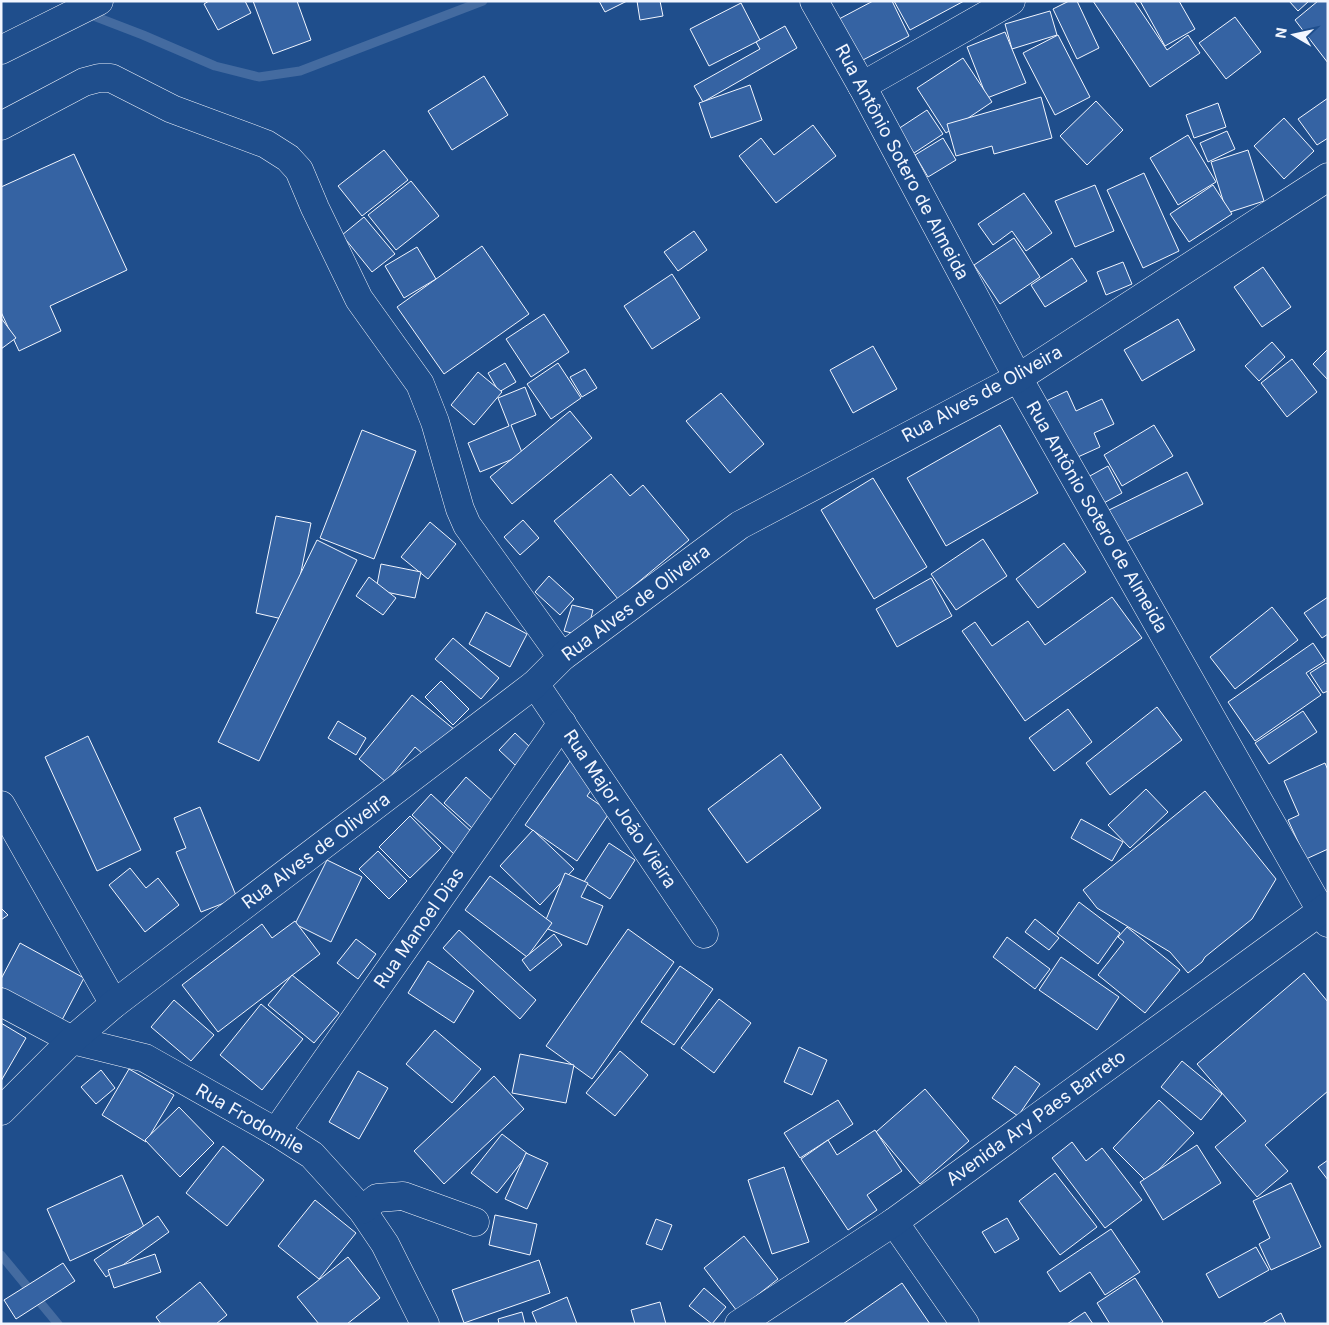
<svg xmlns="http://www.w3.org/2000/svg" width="1329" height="1325" font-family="Inter,sans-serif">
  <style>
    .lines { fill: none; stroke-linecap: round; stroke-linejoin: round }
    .stream { stroke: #446ba0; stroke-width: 9 }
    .building { fill: #3563a3; stroke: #f2f6ff }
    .minor-casing { stroke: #f2f6ff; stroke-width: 29 }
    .tertiary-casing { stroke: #f2f6ff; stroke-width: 29 }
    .minor { stroke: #1f4e8c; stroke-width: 28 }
    .tertiary { stroke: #1f4e8c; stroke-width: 28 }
    .labels { text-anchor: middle; stroke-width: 4; stroke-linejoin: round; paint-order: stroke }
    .street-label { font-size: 18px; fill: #f2f6ff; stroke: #1f4e8c }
  </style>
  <rect width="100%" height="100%" fill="#1f4e8c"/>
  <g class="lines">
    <g class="stream">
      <polyline points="91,15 143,35 215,66 259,77 300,71 483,1"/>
      <polyline points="1,1255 58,1324"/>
    </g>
  </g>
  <g class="building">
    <polygon points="209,1 245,1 251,13 218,30 204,4"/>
    <polygon points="253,1 297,1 311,40 273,54"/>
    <polygon points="599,1 627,1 605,12"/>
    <polygon points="637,1 660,1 663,16 640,20"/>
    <polygon points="873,1 892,1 909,36 861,61 839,19"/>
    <polygon points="894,1 964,1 910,30"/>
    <polygon points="1069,1 1077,1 1099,48 1077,59 1053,9"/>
    <polygon points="1093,1 1134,1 1167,50 1188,35 1200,53 1150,87"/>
    <polygon points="1140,1 1179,1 1195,29 1165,46"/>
    <polygon points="1289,1 1309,1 1298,11"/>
    <polygon points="1318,1 1328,1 1328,63 1295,20"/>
    <polygon points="741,3 760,40 709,66 690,29"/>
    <polygon points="1050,11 1057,35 1012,49 1005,24"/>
    <polygon points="1235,17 1261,52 1226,79 1199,43"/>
    <polygon points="785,26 797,48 703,102 694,86 760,49 756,42"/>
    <polygon points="1005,32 1026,83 987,98 967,47"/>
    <polygon points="1058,35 1090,97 1055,115 1023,53"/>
    <polygon points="963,58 992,102 946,133 917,88"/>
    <polygon points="484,76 508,115 452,150 428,111"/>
    <polygon points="750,85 762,120 711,138 699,103"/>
    <polygon points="1041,97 1052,138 994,154 992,146 956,156 947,124"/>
    <polygon points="1328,98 1328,138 1317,145 1298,119"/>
    <polygon points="1096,101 1123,130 1087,165 1060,136"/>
    <polygon points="1218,103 1226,127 1194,138 1186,115"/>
    <polygon points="927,110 943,134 914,153 898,129"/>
    <polygon points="1284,118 1314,151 1284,179 1254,146"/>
    <polygon points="813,125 836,156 776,203 739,156 761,138 774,155"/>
    <polygon points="1227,131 1235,149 1208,162 1200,143"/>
    <polygon points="1188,135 1216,182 1178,205 1150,158"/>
    <polygon points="943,138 956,160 928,177 915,155"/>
    <polygon points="384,150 408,180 362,216 338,186"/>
    <polygon points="1248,150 1264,201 1227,213 1211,162"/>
    <polygon points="74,154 127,270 50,306 61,331 19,351 1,312 1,187"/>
    <polygon points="1144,173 1179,251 1143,268 1107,190"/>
    <polygon points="411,181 439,216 396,250 368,215"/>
    <polygon points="1095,185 1114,231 1075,247 1055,201"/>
    <polygon points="1213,185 1232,214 1189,242 1170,214"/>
    <polygon points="1024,193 1052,233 1026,251 1012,231 993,245 978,224"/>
    <polygon points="364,217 395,254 372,272 342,235"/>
    <polygon points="694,231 707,250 678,271 664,252"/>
    <polygon points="1014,238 1040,277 1000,304 974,265"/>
    <polygon points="482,246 529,314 444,374 397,307"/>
    <polygon points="417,247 436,279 404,298 385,266"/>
    <polygon points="1072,258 1087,281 1045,307 1031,285"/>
    <polygon points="1123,262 1132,284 1106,295 1097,272"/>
    <polygon points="1263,267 1291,307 1262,327 1234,287"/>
    <polygon points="672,274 700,318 652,349 624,306"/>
    <polygon points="544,314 569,352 531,377 506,339"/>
    <polygon points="1,318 16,338 1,349"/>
    <polygon points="1178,319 1195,350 1142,381 1124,350"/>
    <polygon points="1272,342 1285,357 1259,381 1245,366"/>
    <polygon points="873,346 897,389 853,413 830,370"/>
    <polygon points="1328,349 1328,380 1313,364"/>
    <polygon points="1292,359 1317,392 1287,417 1261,383"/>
    <polygon points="505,363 516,382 499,392 488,373"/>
    <polygon points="558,363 581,398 551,419 527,384"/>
    <polygon points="585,369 597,388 582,397 570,377"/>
    <polygon points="478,372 502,392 474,425 451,405"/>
    <polygon points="525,387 536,415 511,425 523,455 480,472 468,443 509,426 498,398"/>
    <polygon points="1067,391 1076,411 1102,399 1114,424 1094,433 1100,447 1069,461 1044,402"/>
    <polygon points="721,393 764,444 730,473 686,421"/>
    <polygon points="570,411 592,438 512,504 490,477"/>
    <polygon points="1000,425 1038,493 946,546 907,478"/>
    <polygon points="1154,425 1173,456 1122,486 1104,455"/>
    <polygon points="362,430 416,451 374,559 320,538"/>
    <polygon points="1108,466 1122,493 1102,504 1088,477"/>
    <polygon points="1187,472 1203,504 1125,542 1109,510"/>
    <polygon points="611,474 630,496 643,485 689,540 618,599 554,521"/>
    <polygon points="873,478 927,567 874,599 821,510"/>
    <polygon points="276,516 311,523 291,621 256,613"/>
    <polygon points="523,520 539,538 520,555 504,537"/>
    <polygon points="430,522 456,544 428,579 401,557"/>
    <polygon points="983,539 1007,576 956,610 931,574"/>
    <polygon points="317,540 357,560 259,761 218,742"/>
    <polygon points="1064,543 1086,572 1038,608 1016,579"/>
    <polygon points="381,564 421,572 415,598 376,590"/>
    <polygon points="549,576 574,599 560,615 535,592"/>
    <polygon points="369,577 396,598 383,615 356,596"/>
    <polygon points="931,578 952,616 897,647 876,609"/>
    <polygon points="1112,597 1142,638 1025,721 962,631 975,622 992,646 1028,621 1045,645"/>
    <polygon points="1328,597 1328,634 1322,638 1304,613"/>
    <polygon points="572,605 593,610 586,637 564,631"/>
    <polygon points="1272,607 1298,640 1235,689 1210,657"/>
    <polygon points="486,612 527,634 510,667 469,644"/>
    <polygon points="453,638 499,678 481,699 435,659"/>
    <polygon points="1313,643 1325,661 1306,673 1321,695 1255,741 1228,702"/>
    <polygon points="1326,663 1328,665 1328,691 1323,693 1310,673"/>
    <polygon points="441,681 469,709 453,725 425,697"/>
    <polygon points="412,695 455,730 430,760 415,747 386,782 359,759"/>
    <polygon points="1157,707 1182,740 1110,795 1086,763"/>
    <polygon points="1068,709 1092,742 1054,771 1029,738"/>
    <polygon points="1303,711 1317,732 1269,764 1255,743"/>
    <polygon points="338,721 366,738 356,755 328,738"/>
    <polygon points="515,733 531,748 515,765 499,750"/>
    <polygon points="88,736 141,850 97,871 45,757"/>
    <polygon points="781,754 821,808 747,863 708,809"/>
    <polygon points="570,761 598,780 587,796 610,812 577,861 525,825"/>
    <polygon points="1325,763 1328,770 1328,849 1306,859 1288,820 1299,815 1284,781"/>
    <polygon points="466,777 494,802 472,828 444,803"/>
    <polygon points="1146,789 1168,812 1130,848 1108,825"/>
    <polygon points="1205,791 1276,879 1252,919 1205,957 1202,962 1188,973 1170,952 1097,908 1083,890"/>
    <polygon points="431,794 473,833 454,854 412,815"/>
    <polygon points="200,807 237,898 201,912 176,852 186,848 174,818"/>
    <polygon points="410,816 441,848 410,878 379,847"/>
    <polygon points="1081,819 1123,842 1112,861 1071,838"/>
    <polygon points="533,830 574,869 540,905 500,866"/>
    <polygon points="609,843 635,860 610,899 584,882"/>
    <polygon points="378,851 407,881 389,899 359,869"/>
    <polygon points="327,860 362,877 331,942 295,924"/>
    <polygon points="130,868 146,888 158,878 179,905 145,932 109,885"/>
    <polygon points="565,873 588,883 581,897 603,906 587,945 543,927"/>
    <polygon points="490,876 552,923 527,957 465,910"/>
    <polygon points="1079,902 1120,933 1098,964 1057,933"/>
    <polygon points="1,908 8,915 1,920"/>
    <polygon points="1035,919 1059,938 1049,950 1025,932"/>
    <polygon points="295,921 320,954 218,1032 182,985 262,924 272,938"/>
    <polygon points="1127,927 1180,970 1145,1013 1098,975 1124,942 1118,937"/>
    <polygon points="628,929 674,962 592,1079 546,1046"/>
    <polygon points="459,930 536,1000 520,1019 443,948"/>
    <polygon points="554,934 562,945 530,971 522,960"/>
    <polygon points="1007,937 1050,969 1035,989 993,957"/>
    <polygon points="356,939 376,954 358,979 337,963"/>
    <polygon points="20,943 84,978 62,1020 1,987 1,979"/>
    <polygon points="1061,957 1119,997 1097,1030 1039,990"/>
    <polygon points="428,961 474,991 454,1023 408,993"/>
    <polygon points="680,966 713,989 674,1045 641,1022"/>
    <polygon points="1304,973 1328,1002 1328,1091 1265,1145 1288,1171 1257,1197 1215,1147 1246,1121 1197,1064"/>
    <polygon points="292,975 339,1013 314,1043 268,1005"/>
    <polygon points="719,999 751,1023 714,1073 681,1048"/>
    <polygon points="174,1000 214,1035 191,1061 151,1027"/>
    <polygon points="261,1004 303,1039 262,1090 220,1055"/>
    <polygon points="1,1023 26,1038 1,1081"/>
    <polygon points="435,1030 481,1069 452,1103 406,1064"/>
    <polygon points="799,1047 827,1060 812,1095 784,1082"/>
    <polygon points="620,1051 648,1075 615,1116 586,1093"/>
    <polygon points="520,1054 574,1065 566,1103 512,1093"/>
    <polygon points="1182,1061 1222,1094 1201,1120 1161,1087"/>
    <polygon points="1015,1066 1040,1084 1018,1116 992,1098"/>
    <polygon points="129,1069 174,1095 146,1142 102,1115"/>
    <polygon points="101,1070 115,1088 96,1104 81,1087"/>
    <polygon points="358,1071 388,1088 359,1139 329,1122"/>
    <polygon points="494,1076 524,1109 444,1184 414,1151"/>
    <polygon points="925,1089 969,1141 920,1184 876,1132"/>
    <polygon points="838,1100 853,1124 800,1158 784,1133"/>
    <polygon points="1159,1100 1194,1133 1147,1182 1113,1148"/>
    <polygon points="179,1107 214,1143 180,1177 145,1140"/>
    <polygon points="875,1130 902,1171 867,1195 877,1210 848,1230 801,1159 828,1140 837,1155"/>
    <polygon points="502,1134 528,1154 497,1193 471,1173"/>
    <polygon points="1072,1142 1086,1161 1102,1148 1142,1200 1105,1228 1052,1158"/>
    <polygon points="1197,1145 1221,1183 1163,1220 1140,1182"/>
    <polygon points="223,1146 264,1180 227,1226 186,1193"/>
    <polygon points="526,1153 548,1163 527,1209 505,1199"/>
    <polygon points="1328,1160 1328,1180 1318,1167"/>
    <polygon points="784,1167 809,1242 772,1254 748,1180"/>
    <polygon points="1055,1173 1097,1227 1060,1255 1019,1201"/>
    <polygon points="122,1175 144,1227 70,1261 47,1209"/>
    <polygon points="1291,1183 1321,1247 1271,1270 1259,1244 1270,1238 1253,1201"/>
    <polygon points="315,1200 356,1233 319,1279 278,1246"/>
    <polygon points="495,1215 537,1224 530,1255 489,1245"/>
    <polygon points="158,1216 169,1232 106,1277 94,1260"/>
    <polygon points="1007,1218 1019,1239 995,1253 982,1232"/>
    <polygon points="656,1219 672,1225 662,1250 646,1244"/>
    <polygon points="1111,1229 1140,1272 1105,1295 1090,1272 1060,1292 1047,1272"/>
    <polygon points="744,1236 778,1279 737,1311 704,1268"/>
    <polygon points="1256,1247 1269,1270 1219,1298 1206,1274"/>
    <polygon points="155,1254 161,1272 114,1288 108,1270"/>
    <polygon points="348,1257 380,1298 347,1324 319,1324 297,1297"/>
    <polygon points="539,1260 550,1293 464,1323 452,1290"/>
    <polygon points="63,1263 75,1281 16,1319 4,1300"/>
    <polygon points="1135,1278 1163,1322 1160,1324 1110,1324 1097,1303"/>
    <polygon points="200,1282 227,1315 216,1324 161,1324 156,1317"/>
    <polygon points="902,1283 930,1324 843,1324"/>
    <polygon points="704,1288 726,1307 712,1324 689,1306"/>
    <polygon points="567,1297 577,1324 537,1324 532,1312"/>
    <polygon points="660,1302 666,1324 635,1324 631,1310"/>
    <polygon points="522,1312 525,1324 499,1324 498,1319"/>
    <polygon points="1085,1312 1093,1324 1067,1324"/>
    <polygon points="1281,1313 1286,1324 1262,1324"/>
  </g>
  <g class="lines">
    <g class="minor-casing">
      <g id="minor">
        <polyline points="814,1 862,86 1018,378 1328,923"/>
        <polyline points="862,86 1011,1"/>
        <polyline points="1,126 84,82 99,78 111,78 172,109 266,144 288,158 299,170 315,208 359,299 420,384 435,422 460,509 467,525 562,657"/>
        <polyline points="535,684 704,934"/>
        <polyline points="1,805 114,1004"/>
        <polyline points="1,1002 72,1040 145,1058 276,1132 312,1155 362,1210 385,1244 425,1324"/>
        <polyline points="1,1111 72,1040 114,1004 535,684 562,657 740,525 1018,378 1328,177"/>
        <polyline points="276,1132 562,723"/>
        <polyline points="362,1210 377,1198 403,1196 475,1222"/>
        <polyline points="894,1222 965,1324"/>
        <polyline points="739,1324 894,1222 1328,906"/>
      </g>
    </g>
    <g class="tertiary-casing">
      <polyline id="tertiary" points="1,50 99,1"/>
    </g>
    <use href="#minor" class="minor"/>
    <use href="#tertiary" class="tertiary"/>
  </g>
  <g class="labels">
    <g class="street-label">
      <text transform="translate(902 162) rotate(62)" y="6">Rua Antônio Sotero de Almeida</text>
      <text transform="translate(982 394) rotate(-29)" y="6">Rua Alves de Oliveira</text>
      <text transform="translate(1097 517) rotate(60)" y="6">Rua Antônio Sotero de Almeida</text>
      <text transform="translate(636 603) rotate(-37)" y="6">Rua Alves de Oliveira</text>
      <text transform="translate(620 809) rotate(56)" y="6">Rua Major João Vieira</text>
      <text transform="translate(316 851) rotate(-37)" y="6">Rua Alves de Oliveira</text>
      <text transform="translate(419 928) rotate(-55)" y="6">Rua Manoel Dias</text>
      <text transform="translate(1036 1118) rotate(-36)" y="6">Avenida Ary Paes Barreto</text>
      <text transform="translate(250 1119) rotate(30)" y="6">Rua Frodomile</text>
    </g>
  </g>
  <rect width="1329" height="1325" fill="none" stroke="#f2f6ff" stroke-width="5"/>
  <g transform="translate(1294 35) rotate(279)" stroke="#1f4e8c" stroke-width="4" paint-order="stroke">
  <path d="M0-4L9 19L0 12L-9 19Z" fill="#f2f6ff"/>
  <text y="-8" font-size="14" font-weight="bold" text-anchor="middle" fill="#f2f6ff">N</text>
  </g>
</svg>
